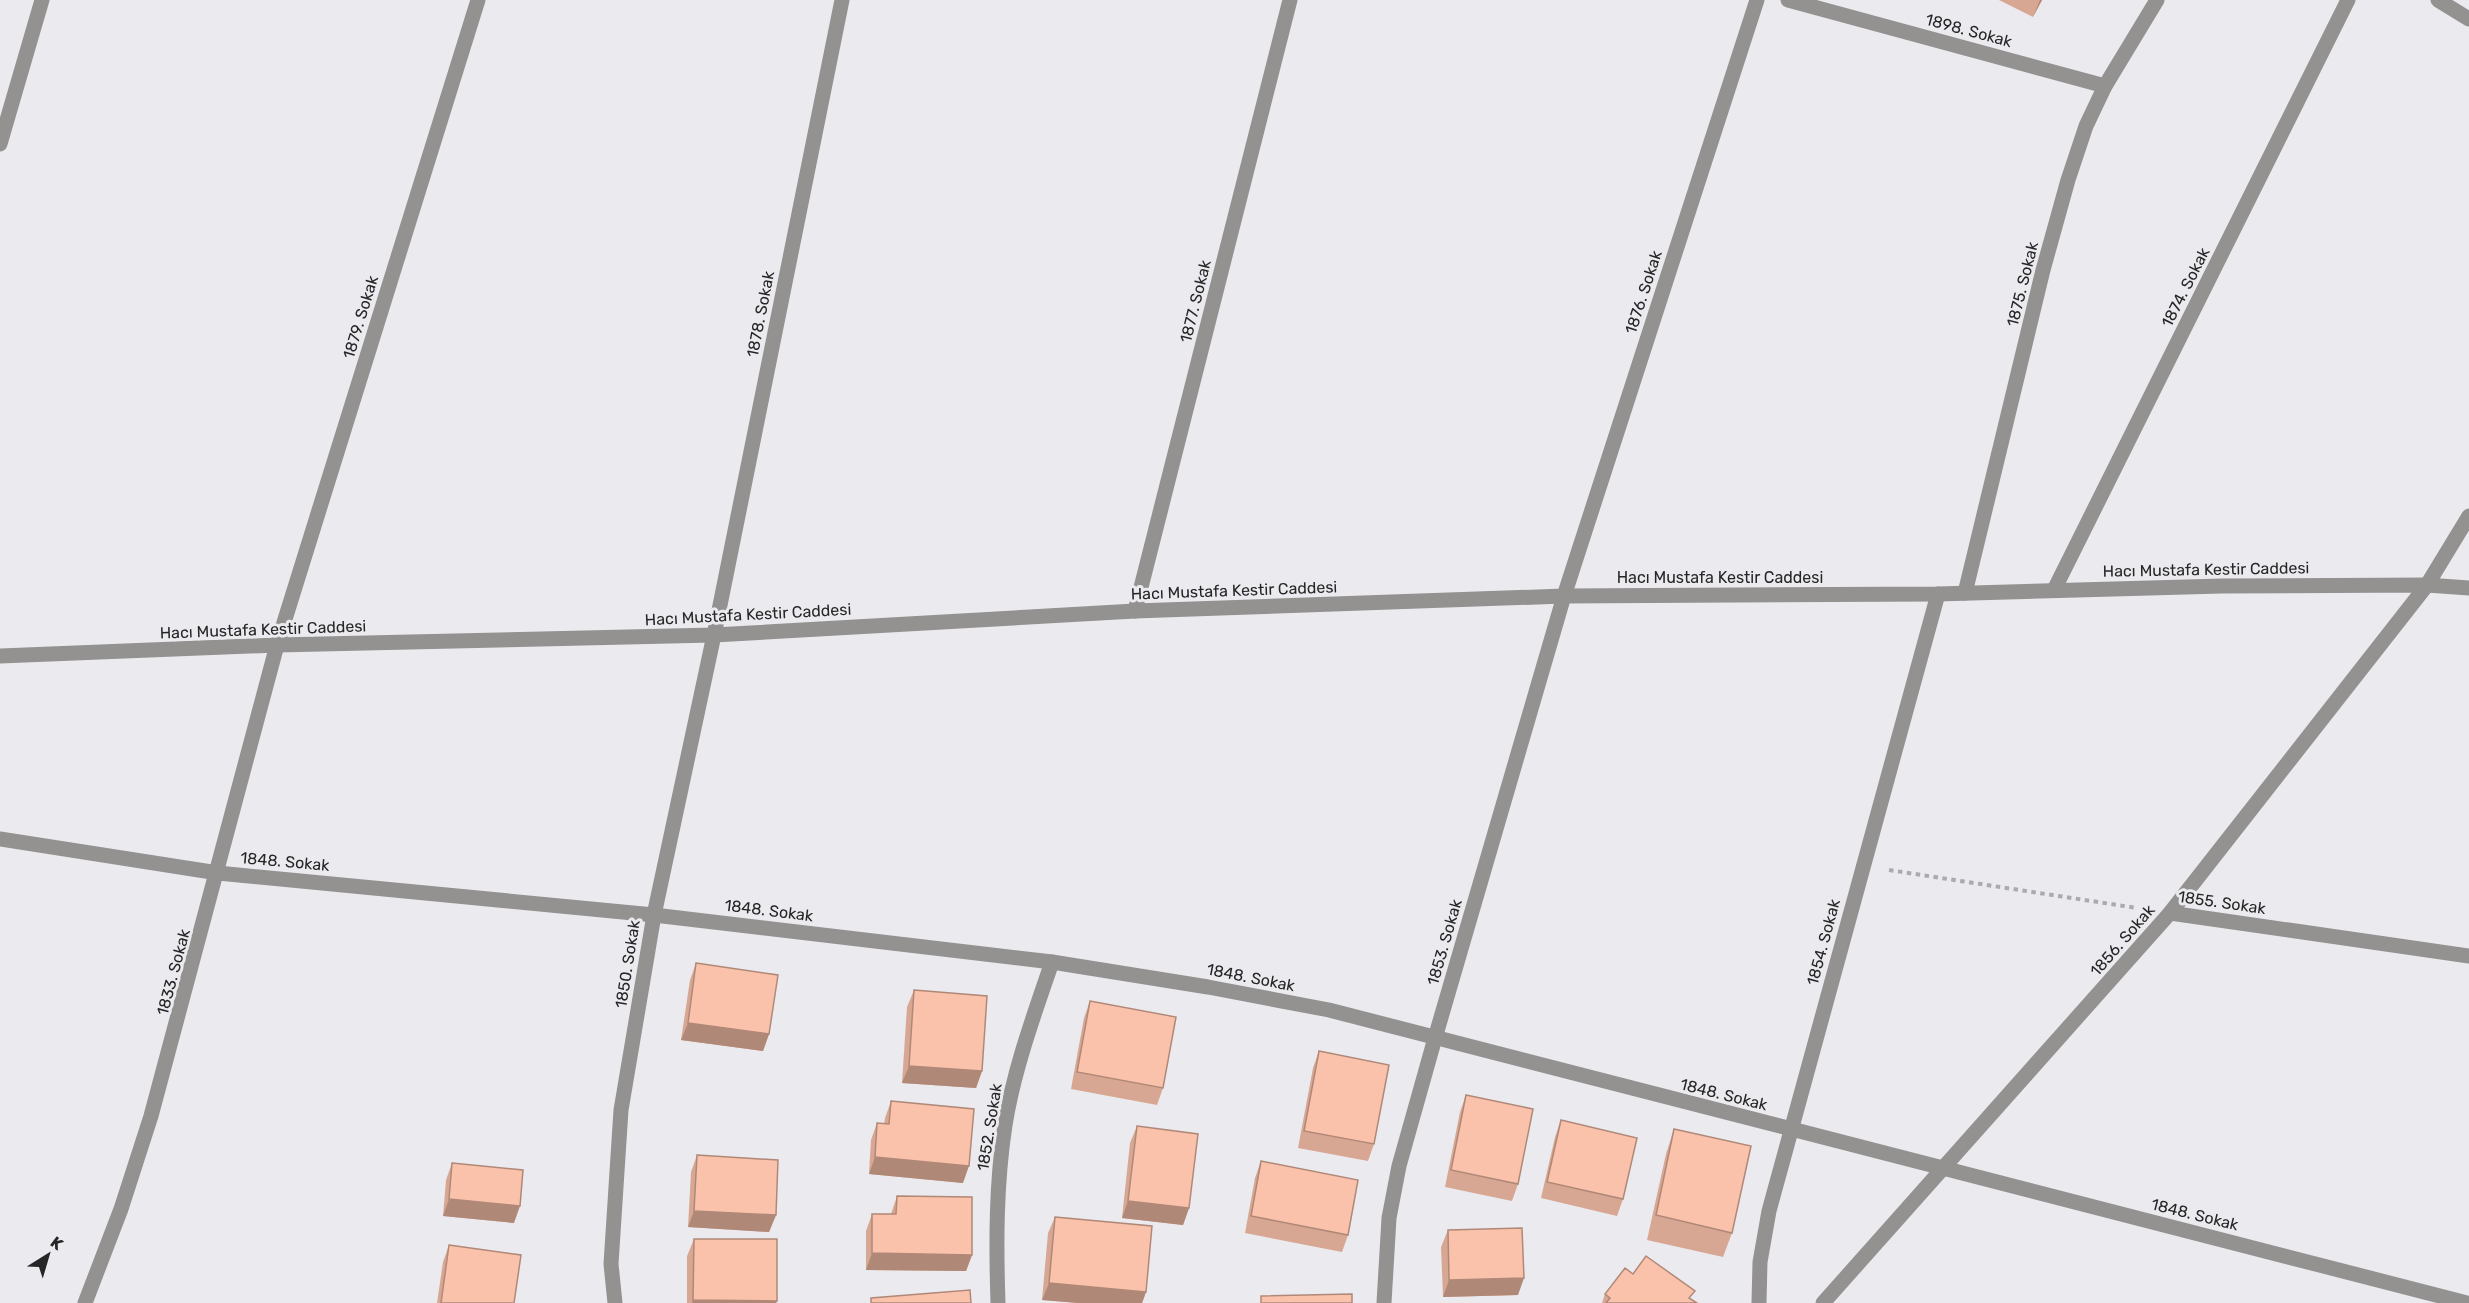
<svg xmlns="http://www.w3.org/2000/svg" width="2469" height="1303" font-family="Rubik,sans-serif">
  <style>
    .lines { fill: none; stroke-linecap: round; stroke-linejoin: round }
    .path { stroke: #ababae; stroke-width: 4; stroke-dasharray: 4.5 4.5; stroke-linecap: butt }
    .minor { stroke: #949191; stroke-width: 15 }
    .wall { fill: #d8a793 }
    .shaded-wall { fill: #b08878 }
    .building { fill: #fbc2ab; stroke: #b08878; stroke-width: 1.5 }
    .labels { text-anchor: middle; stroke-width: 6; stroke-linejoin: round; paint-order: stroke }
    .street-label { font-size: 16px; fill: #262627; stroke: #ebebef }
  </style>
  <rect width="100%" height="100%" fill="#ebebef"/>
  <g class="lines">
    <polyline class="path" points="1889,870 2137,908"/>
    <g class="minor">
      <polyline points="1788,0 2105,86"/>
      <polyline points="2438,0 2469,19"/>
      <polyline points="0,144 42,0"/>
      <polyline points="2054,590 2348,0"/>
      <polyline points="1965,593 2043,270 2068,180 2086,126 2105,86 2157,0"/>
      <polyline points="1135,611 1290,0"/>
      <polyline points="0,656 277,645 714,635 1135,611 1564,596 1938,594 2222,586 2427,585 2469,588"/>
      <polyline points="0,839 218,873 654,915 1052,962 1208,987 1329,1010 2467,1303"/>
      <polyline points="2170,913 2469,956"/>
      <polyline points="85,1303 121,1209 151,1116 277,645 478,0"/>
      <polyline points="615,1303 611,1264 621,1110 654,915 714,635 842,0"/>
      <path d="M998,1303C996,1243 996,1184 1005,1125C1014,1069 1034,1015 1052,962"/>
      <polyline points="1384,1303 1389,1218 1399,1166 1435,1038 1564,596 1757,0"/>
      <polyline points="1759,1303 1760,1262 1769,1211 1938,594"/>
      <polyline points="1823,1303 2170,913 2427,585 2469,516"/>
    </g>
  </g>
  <g class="wall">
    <polygon points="1999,0 2042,0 2033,17"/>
    <polygon points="696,963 769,1034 763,1051 681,1040 690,980"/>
    <polygon points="914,990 982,1071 976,1088 902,1083 907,1007"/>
    <polygon points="1090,1001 1163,1088 1157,1105 1071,1089 1084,1018"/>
    <polygon points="1319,1051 1374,1144 1368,1161 1298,1148 1313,1068"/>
    <polygon points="1466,1095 1518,1184 1512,1201 1445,1187 1460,1112"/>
    <polygon points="891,1101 963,1183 869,1174 871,1140 877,1123 884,1124 885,1118"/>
    <polygon points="1561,1120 1623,1199 1617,1216 1541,1198 1555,1137"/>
    <polygon points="1137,1126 1189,1208 1183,1225 1122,1218 1130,1143"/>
    <polygon points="1674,1129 1732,1233 1723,1257 1647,1240 1666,1154"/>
    <polygon points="697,1155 776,1215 769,1232 688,1227 691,1172"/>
    <polygon points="1261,1161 1348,1235 1342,1252 1245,1233 1255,1178"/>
    <polygon points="452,1163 514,1223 443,1216 446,1180"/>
    <polygon points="897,1196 972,1255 966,1271 866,1270 866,1231 872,1214 891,1214"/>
    <polygon points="1055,1217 1146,1292 1142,1303 1078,1303 1042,1300 1048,1233"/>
    <polygon points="1448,1230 1518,1295 1443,1297 1441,1247"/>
    <polygon points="694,1239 776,1303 687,1303 687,1256"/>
    <polygon points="449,1245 514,1303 437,1303 443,1262"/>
    <polygon points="1633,1274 1692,1300 1697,1303 1602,1303 1605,1294"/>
  </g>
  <g class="shaded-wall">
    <polygon points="2040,0 2042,0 2033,17"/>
    <polygon points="688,1023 769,1034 763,1051 681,1040"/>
    <polygon points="909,1066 982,1071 976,1088 902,1083"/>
    <polygon points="875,1157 969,1166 963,1183 869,1174"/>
    <polygon points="449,1199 520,1206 514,1223 443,1216"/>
    <polygon points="1128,1201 1189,1208 1183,1225 1122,1218"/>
    <polygon points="694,1211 776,1215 769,1232 688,1227"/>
    <polygon points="872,1253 972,1255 966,1271 866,1270"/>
    <polygon points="1524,1278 1518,1295 1443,1297 1449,1280"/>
    <polygon points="1049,1283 1146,1292 1142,1303 1078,1303 1042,1300"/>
    <polygon points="693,1300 777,1301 776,1303 692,1303"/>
  </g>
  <g class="building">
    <polygon points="696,963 778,975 769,1034 688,1023"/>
    <polygon points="914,990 987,996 982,1071 909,1066"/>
    <polygon points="1090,1001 1176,1017 1163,1088 1077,1072"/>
    <polygon points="1319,1051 1389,1065 1374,1144 1304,1131"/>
    <polygon points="1466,1095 1533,1109 1518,1184 1451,1170"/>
    <polygon points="891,1101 974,1109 969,1166 875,1157 877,1123 889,1124"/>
    <polygon points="1561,1120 1637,1138 1623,1199 1547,1182"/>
    <polygon points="1137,1126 1198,1134 1189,1208 1128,1201"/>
    <polygon points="1674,1129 1751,1146 1732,1233 1656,1215"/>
    <polygon points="697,1155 778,1160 776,1215 694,1211"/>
    <polygon points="1261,1161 1358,1180 1348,1235 1251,1216"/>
    <polygon points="452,1163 523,1170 520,1206 449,1199"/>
    <polygon points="897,1196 972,1197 972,1255 872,1253 872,1214 896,1214"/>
    <polygon points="1055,1217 1152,1226 1146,1292 1049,1283"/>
    <polygon points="1522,1228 1524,1278 1449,1280 1448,1230"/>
    <polygon points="694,1239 777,1239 777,1301 693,1300"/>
    <polygon points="449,1245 521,1255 514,1303 441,1303"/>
    <polygon points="1646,1256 1695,1291 1689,1298 1697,1303 1606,1303 1610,1298 1605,1294 1625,1268 1633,1274"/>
    <polygon points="970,1290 971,1303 871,1303 871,1298"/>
    <polygon points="1352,1294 1352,1303 1261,1303 1261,1296"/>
  </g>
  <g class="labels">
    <g class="street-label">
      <text transform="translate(1969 30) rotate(15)" y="6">1898. Sokak</text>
      <text transform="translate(2022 284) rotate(-76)" y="6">1875. Sokak</text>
      <text transform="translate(2185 287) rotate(-63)" y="6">1874. Sokak</text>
      <text transform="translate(1643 292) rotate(-72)" y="6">1876. Sokak</text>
      <text transform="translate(1195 301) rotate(-76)" y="6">1877. Sokak</text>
      <text transform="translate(760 314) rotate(-79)" y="6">1878. Sokak</text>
      <text transform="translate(360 317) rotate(-73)" y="6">1879. Sokak</text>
      <text transform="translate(2206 569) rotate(-1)" y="6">Hacı Mustafa Kestir Caddesi</text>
      <text x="1720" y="583">Hacı Mustafa Kestir Caddesi</text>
      <text transform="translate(1234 590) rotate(-2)" y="6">Hacı Mustafa Kestir Caddesi</text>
      <text transform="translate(748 614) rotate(-3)" y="6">Hacı Mustafa Kestir Caddesi</text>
      <text transform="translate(263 629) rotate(-2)" y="6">Hacı Mustafa Kestir Caddesi</text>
      <text transform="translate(285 861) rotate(5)" y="6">1848. Sokak</text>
      <text transform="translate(2222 902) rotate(8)" y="6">1855. Sokak</text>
      <text transform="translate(769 910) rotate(7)" y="6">1848. Sokak</text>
      <text transform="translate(2122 940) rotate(-49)" y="6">1856. Sokak</text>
      <text transform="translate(1444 942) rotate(-74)" y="6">1853. Sokak</text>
      <text transform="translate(1823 942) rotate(-75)" y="6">1854. Sokak</text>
      <text transform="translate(627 964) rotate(-81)" y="6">1850. Sokak</text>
      <text transform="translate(173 972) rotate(-75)" y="6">1833. Sokak</text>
      <text transform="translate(1251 977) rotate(11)" y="6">1848. Sokak</text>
      <text transform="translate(1724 1094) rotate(14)" y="6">1848. Sokak</text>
      <text transform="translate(989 1127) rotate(-81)" y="6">1852. Sokak</text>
      <text transform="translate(2195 1214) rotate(14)" y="6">1848. Sokak</text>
    </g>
  </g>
  <g transform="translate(48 1255) rotate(37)" stroke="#ebebef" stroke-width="4.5" paint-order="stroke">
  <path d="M0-4.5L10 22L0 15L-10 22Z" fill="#262627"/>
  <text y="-9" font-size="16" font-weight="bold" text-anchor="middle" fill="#262627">K</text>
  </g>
</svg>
